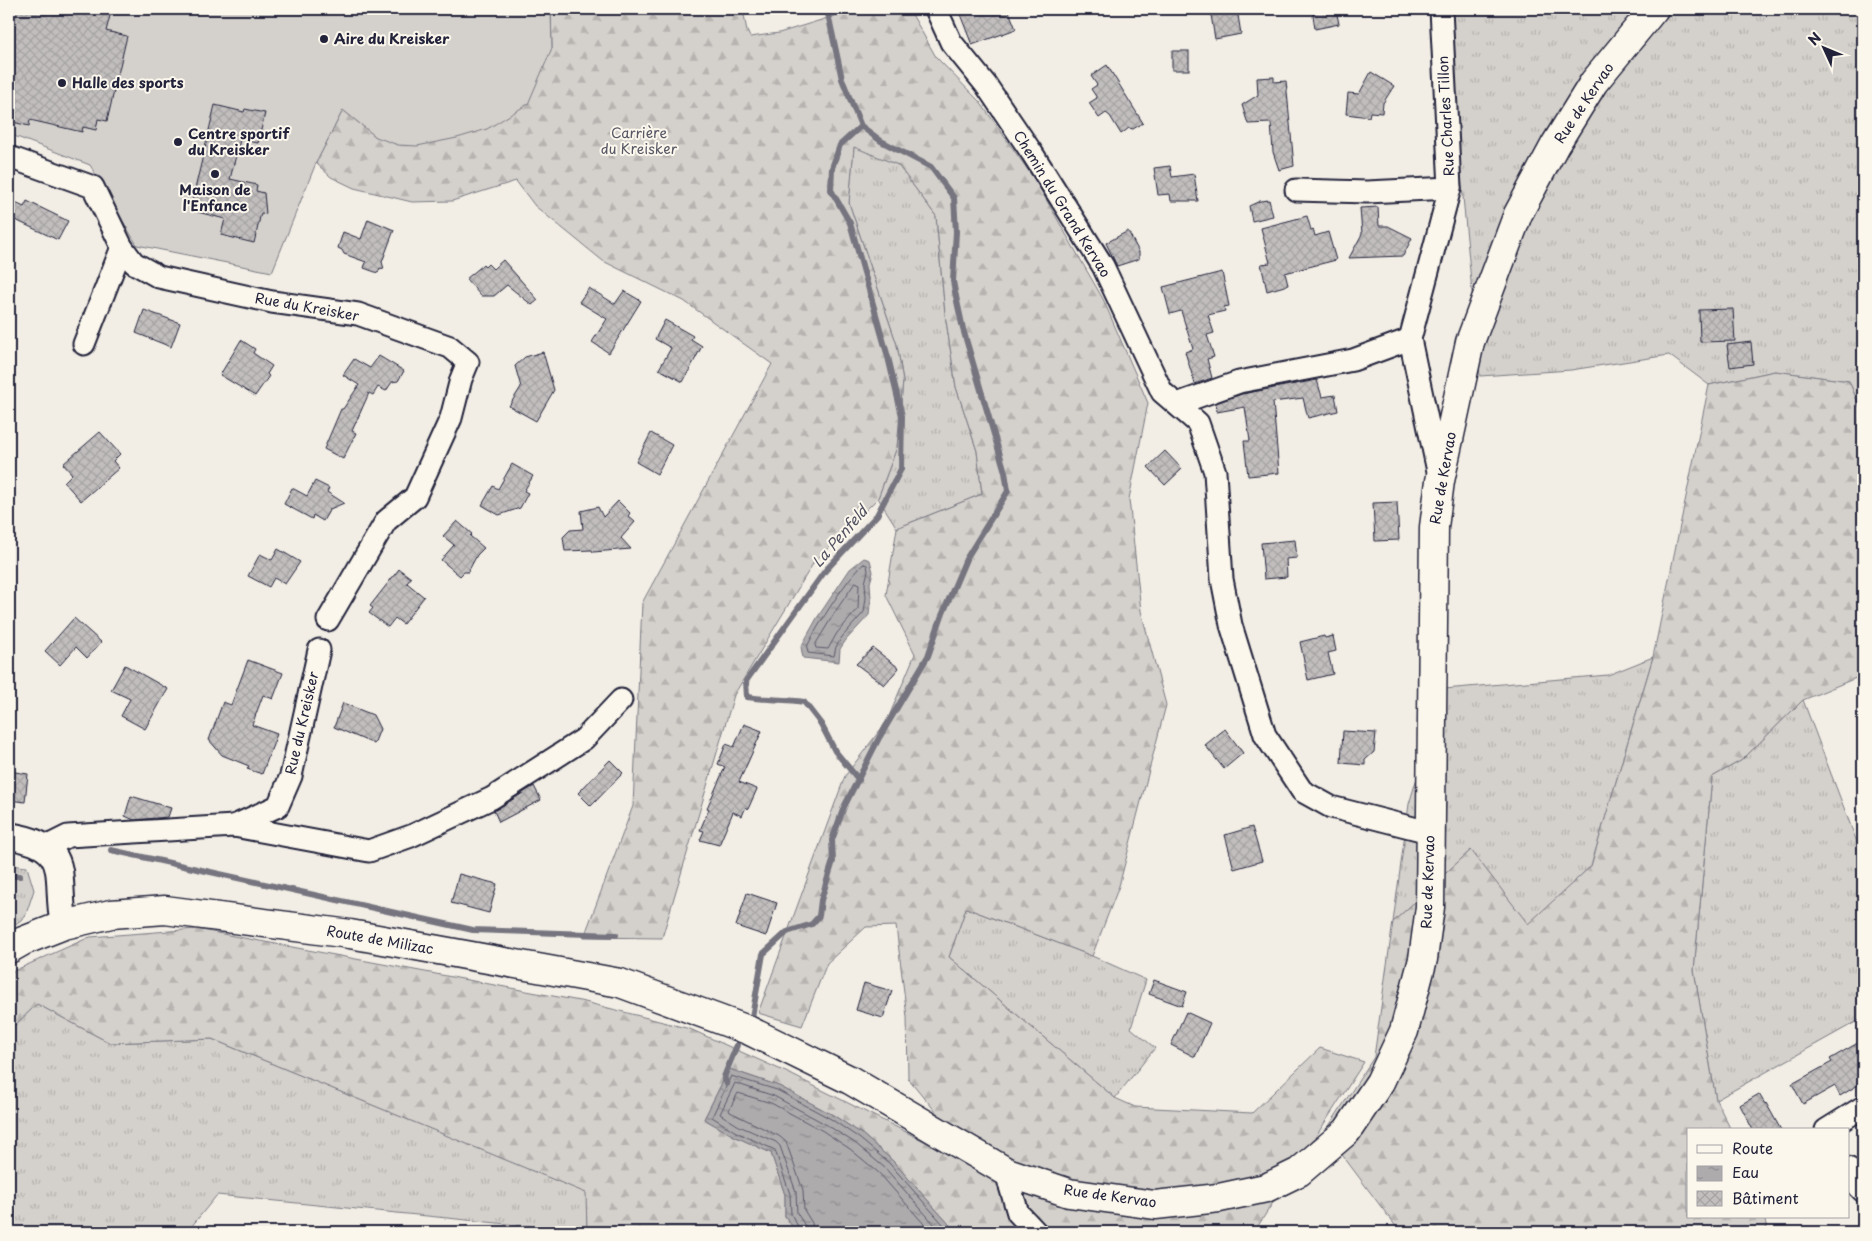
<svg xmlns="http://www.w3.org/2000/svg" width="1872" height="1241" font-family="'Playpen Sans',sans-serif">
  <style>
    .grass { fill: url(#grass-tufts); stroke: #7b7a84 }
    .forest { fill: url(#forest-firs); stroke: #7b7a84 }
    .garden { fill: #d4d1cc; stroke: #7b7a84 }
    .water { fill: url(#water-ripples); stroke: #76747f }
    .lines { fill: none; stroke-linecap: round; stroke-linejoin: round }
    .shore { stroke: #5a5969; stroke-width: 1 }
    .stream { stroke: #76747f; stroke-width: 6 }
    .building { fill: url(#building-cross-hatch); stroke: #22223b }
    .minor-casing { stroke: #22223b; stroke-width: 25 }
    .tertiary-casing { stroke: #22223b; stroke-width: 30 }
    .secondary-casing { stroke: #22223b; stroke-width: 31 }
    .minor { stroke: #fbf7ec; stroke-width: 21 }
    .tertiary { stroke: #fbf7ec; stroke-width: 26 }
    .secondary { stroke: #fbf7ec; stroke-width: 28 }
    .poi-dot { fill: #22223b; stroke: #fbf7ec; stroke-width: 2 }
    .labels { text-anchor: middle; stroke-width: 4; stroke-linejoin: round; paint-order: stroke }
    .poi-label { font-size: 14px; font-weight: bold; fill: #22223b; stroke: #fbf7ec; text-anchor: start }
    .street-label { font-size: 14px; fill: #22223b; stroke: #fbf7ec }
    .park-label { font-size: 14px; fill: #575766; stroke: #fbf7ec }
    .water-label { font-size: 15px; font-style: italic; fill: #535263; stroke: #fbf7ec }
  </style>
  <defs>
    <pattern id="grass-tufts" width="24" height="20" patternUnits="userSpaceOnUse" patternTransform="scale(1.25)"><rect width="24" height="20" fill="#d4d1cc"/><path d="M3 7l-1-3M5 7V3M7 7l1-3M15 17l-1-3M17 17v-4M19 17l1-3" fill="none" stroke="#b6b3b0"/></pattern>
    <pattern id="forest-firs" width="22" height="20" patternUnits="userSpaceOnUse" patternTransform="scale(1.25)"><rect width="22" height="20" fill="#d4d1cc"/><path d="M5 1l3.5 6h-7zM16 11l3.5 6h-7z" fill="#b6b3b0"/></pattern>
    <pattern id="water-ripples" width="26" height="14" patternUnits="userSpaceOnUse" patternTransform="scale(1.25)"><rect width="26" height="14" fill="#aeabad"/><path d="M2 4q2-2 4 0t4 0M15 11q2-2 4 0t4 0" fill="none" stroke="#8d8b8e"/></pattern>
    <pattern id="building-cross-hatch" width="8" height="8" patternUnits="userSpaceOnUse" patternTransform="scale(1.25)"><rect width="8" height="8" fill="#c2bebe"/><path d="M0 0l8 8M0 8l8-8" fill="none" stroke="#a6a3a4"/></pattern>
  </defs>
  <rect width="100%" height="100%" fill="#f2eee5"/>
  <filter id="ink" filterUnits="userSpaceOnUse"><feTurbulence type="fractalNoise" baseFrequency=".02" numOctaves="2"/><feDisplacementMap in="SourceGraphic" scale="10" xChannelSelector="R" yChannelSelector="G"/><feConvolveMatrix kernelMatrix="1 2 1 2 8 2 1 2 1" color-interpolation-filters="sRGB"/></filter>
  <g filter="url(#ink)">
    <g class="grass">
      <polygon points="1451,9 1863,9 1863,415 1849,381 1775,371 1709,385 1669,355 1571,370 1480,376 1448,39"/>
      <polygon points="854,146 898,165 936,216 945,314 956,387 977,451 982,494 897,528 878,498 897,447 903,381 897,345 849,203"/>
      <polygon points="1653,657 1591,866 1528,925 1471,850 1393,922 1409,804 1444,689 1608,675"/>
      <polygon points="1803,700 1863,858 1863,1018 1716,1100 1694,970 1712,777 1742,760"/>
      <polygon points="9,865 27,867 34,890 25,917 9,929"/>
      <polygon points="966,908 1092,956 1146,980 1131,1028 1155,1048 1115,1098 949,957"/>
      <polygon points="37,1004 110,1043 212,1039 587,1193 587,1232 217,1195 187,1232 9,1232 9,1077 11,1071 12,1028"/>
    </g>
    <g class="forest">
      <polygon points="551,9 743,9 747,31 750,37 779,33 857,9 909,9 936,57 980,102 1035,180 1103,299 1148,403 1129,499 1141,611 1166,705 1119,886 1092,956 966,908 949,957 1115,1098 1135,1107 1252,1113 1320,1048 1364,1062 1254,1232 956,1232 892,1160 862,1134 833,1115 779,1086 729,1069 704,1119 734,1136 771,1153 785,1195 785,1216 796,1232 587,1232 586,1193 212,1039 110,1043 37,1004 12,1028 11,1071 9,1077 9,973 90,937 196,929 585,1002 690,1029 788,1073 930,1144 941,1118 908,1078 907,1017 896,926 866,927 827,963 802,1026 758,1013 845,776 887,721 915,654 886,595 897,528 982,494 977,451 956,387 945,314 936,216 898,165 854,147 849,203 897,345 903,381 897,447 878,498 814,562 734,695 662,938 584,937 633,806 642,603 772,364 684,301 603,261 535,206 516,181 452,201 412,202 354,188 331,177 316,163 343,110 376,137 552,48"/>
      <polygon points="1775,371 1849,381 1863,415 1863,675 1803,700 1742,760 1712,777 1694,970 1716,1100 1731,1130 1688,1130 1688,1217 1764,1217 1768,1232 1400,1232 1325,1132 1374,1057 1393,922 1471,850 1528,924 1591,866 1653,657 1709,385"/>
    </g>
    <polygon class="garden" points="9,9 551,9 552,48 528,104 487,129 457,138 417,146 398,145 376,137 343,110 316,163 272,272 137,245 90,165 9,134"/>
    <g class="water">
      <polygon points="864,558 870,560 873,572 870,583 871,599 869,615 846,640 840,649 839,662 803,658 801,647 817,618 850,569"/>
      <polygon points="729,1069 779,1086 833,1115 862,1134 892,1160 956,1232 796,1232 785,1216 785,1195 771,1153 734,1136 704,1119"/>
    </g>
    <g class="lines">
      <g class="shore">
        <path d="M864,564L867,565L868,571L865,583L866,598L864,612L842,637L836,647L834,656L808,653L807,647C814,631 851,571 864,564Z"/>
        <polygon points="856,582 859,584 858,609 837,633 828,649 816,648 815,645 835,612"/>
        <polyline points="799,1232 799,1228 791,1214 790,1194 775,1150 736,1132 712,1117 731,1076 777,1090 831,1119 859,1138 889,1163 950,1232"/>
        <polyline points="806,1232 805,1226 797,1213 796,1192 780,1146 776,1142 739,1126 720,1114 735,1083 774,1096 827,1125 855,1143 885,1168 941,1232"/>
        <polyline points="813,1232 812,1223 804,1210 803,1190 786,1142 779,1136 730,1112 729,1110 738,1093 771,1103 823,1131 850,1149 879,1173 931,1232"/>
      </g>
      <g class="stream">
        <path d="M859,780L835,751L821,724L804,702C786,699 766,700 747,697L746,681L825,571L877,515L901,469L902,416L888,357L850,223L831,190L832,168L840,145L861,126"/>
        <polyline points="111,850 473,930 616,935"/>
        <polyline points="9,876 20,876"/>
        <polyline points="752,1017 763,954 787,932 812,924 819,916 821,900 833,861 832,840 844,807 879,738 928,656 941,618 966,559 1008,491 1005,472 963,329 955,292 953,281 956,232 954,198 931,167 881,141 861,126 842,79 827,9"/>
        <polyline points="727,1084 724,1077 737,1045"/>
      </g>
    </g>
    <g class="building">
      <polygon points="9,9 96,9 111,12 106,31 127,36 107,121 98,119 96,130 83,127 82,132 30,120 29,126 9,121"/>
      <polygon points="958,9 1008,9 1016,29 972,45"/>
      <polygon points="1210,9 1237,9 1241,34 1215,39"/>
      <polygon points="1312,9 1336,9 1339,24 1315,29"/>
      <rect x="1172" y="51" width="17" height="19"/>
      <polygon points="1107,65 1143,123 1133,129 1129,128 1121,134 1110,116 1106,113 1099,118 1089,103 1097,98 1091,89 1097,85 1091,76"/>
      <polygon points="1371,72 1394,86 1383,103 1382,113 1370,112 1369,117 1346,114 1348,93 1359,94"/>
      <polygon points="1274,77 1274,82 1286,81 1294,166 1279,170 1273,152 1271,123 1248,124 1242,105 1258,95 1257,78"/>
      <polygon points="215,105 244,112 245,109 265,113 258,143 240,140 230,179 257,185 256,191 264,193 266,214 261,213 254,243 221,235 225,219 190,210"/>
      <polygon points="1170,166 1172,177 1194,174 1198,201 1171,201 1170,194 1158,195 1154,168"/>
      <polygon points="9,200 24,207 27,201 68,221 58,240 9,217"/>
      <polygon points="1269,200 1273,216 1252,221 1249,206 1260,201"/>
      <polygon points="1378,207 1379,226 1388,226 1412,238 1403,256 1349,258 1362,234 1360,208"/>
      <polygon points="1307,216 1311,230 1313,229 1315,236 1328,232 1336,260 1285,273 1288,285 1267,291 1261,264 1270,263 1261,228"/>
      <polygon points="368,219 394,230 382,262 384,269 380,268 378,273 364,268 366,262 344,254 342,250 338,248 343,232 361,239"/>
      <polygon points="1128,231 1139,252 1139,259 1117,266 1106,243"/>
      <polygon points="503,260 538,300 532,305 507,285 494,296 481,296 466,279 483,265 485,267 488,264 493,269"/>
      <polygon points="1222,272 1229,306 1224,307 1225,311 1208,315 1214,333 1207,335 1214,357 1207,359 1212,378 1195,384 1185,352 1193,349 1181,311 1170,314 1163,287"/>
      <polygon points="589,288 615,304 624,291 641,301 609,353 592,342 607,319 579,302"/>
      <polygon points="1733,309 1735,341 1700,342 1699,310"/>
      <polygon points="144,310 180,323 171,347 136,333"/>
      <polygon points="665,320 693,336 691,339 702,346 683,382 659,369 671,348 655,339"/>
      <polygon points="241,340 255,349 253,353 272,366 267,374 269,376 255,396 220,375"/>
      <polygon points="1751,342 1753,364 1730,367 1727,345"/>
      <polygon points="543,352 554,390 536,421 509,406 521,387 515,366 525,357"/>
      <polygon points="379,356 404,371 398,381 392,382 386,391 378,387 373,395 369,393 352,431 356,433 343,459 324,449 341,409 343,409 359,385 343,375 354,359 370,368"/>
      <polygon points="1317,380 1322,397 1335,395 1338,411 1308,418 1303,398 1273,402 1279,473 1248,476 1244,441 1250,441 1245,407 1217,412 1216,403 1242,394"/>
      <polygon points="100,432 120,454 113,461 119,468 81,501 64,482 72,474 63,464"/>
      <polygon points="651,433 672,445 657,474 636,462"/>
      <polygon points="1165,451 1182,469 1165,485 1148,467"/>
      <polygon points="512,464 533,476 524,491 528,493 520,508 499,515 482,505 493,486 498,489"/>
      <polygon points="315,481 329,488 327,492 344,503 330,509 323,521 313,515 312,519 284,504 292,488 307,496"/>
      <polygon points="618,501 630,513 628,516 635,522 621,538 631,549 593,552 592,550 565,551 563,537 570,530 583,529 581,511 598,507 603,517"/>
      <polygon points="1397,502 1399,540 1375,541 1373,503"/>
      <polygon points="457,521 472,534 470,536 484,548 477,555 468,572 464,572 460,576 441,560 454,545 443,536"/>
      <polygon points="1295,540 1297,558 1286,559 1287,577 1264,579 1261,543"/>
      <polygon points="278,549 300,562 285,584 274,578 269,587 248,576 260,554 272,560"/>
      <polygon points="399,569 411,578 407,583 424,597 403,624 395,618 388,627 369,613 373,608 370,606"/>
      <polygon points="74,618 101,642 87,658 76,647 60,665 45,651"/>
      <polygon points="1324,636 1325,638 1333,636 1336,651 1328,653 1333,674 1308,680 1300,642"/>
      <polygon points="873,648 899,668 884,685 856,664"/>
      <polygon points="248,660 283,673 273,699 263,695 252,725 277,734 262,774 247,769 249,766 222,755 209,740 223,702 231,705"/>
      <polygon points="125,665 168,689 145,729 121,716 130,699 111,690"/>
      <polygon points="343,703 373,715 380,729 374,744 334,727"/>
      <polygon points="744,724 762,731 739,782 757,789 748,809 746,807 742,816 733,812 719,845 700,840 704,831 700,830 709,809 707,808 725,767 718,764 726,744 734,747"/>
      <polygon points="1225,729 1243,753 1224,769 1205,745"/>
      <polygon points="1343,731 1376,733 1374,752 1365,760 1365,765 1341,763"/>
      <polygon points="610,760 623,773 591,806 578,793"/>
      <polygon points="9,771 28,774 25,802 9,800"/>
      <polygon points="534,786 541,800 499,822 494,811"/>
      <polygon points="131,796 171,808 168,817 134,820 125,816"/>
      <polygon points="1252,827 1262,861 1234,869 1225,835"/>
      <polygon points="459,874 497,884 489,913 451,903"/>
      <polygon points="747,893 777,903 766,936 736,926"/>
      <polygon points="1154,980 1187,992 1182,1006 1149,994"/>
      <polygon points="864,983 892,991 883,1018 856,1010"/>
      <polygon points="1186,1012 1210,1023 1195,1057 1171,1045"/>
      <polygon points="1863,1040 1863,1082 1840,1096 1835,1086 1803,1104 1792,1084 1832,1062 1830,1059"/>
      <polygon points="1759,1094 1765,1104 1766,1103 1781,1130 1753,1130 1740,1105"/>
    </g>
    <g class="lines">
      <g class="minor-casing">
        <g id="minor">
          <polyline points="936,9 951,42 986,85 1032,153 1103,266 1162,392 1198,423 1215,472 1222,579 1231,625 1265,735 1302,791 1331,807 1429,832"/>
          <polyline points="9,157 93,187 122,247 134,263 159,277 272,302 358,314 450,347 468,362 461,379 451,418 415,497 386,521 328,620"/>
          <polyline points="1296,190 1367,192 1450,188"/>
          <polyline points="1410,339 1450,188 1441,9"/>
          <polyline points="84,344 122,247"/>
          <polyline points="1177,404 1239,382 1353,360 1410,339 1439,476"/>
          <polyline points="234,826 278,806 291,776 319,650"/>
          <polyline points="46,847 68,836 234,826 369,851 411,836 492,798 584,739 621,700"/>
          <polyline points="1826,1130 1863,1107"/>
          <polyline points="1848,1168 1859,1187 1863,1191"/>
          <polyline points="1007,1172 1009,1183 1018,1213 1036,1232"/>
        </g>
      </g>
      <g class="tertiary-casing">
        <path id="tertiary" d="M9,836C76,846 54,876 64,925"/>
      </g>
      <g class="secondary-casing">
        <polyline id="secondary" points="9,949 23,941 64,925 111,914 165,910 350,934 620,983 748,1030 850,1080 1007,1172 1069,1193 1155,1205 1219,1198 1266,1188 1299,1172 1347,1131 1380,1082 1404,1031 1423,959 1430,907 1434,527 1440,481 1470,342 1518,214 1555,145 1594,82 1654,9"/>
      </g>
      <use href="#minor" class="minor"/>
      <use href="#tertiary" class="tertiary"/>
      <use href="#secondary" class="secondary"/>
    </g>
  </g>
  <g class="poi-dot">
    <circle cx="324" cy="39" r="5"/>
    <circle cx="62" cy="83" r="5"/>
    <circle cx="178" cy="142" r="5"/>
    <circle cx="215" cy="174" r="5"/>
  </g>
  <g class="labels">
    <g class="poi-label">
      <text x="334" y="44">Aire du Kreisker</text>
      <text x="72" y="88">Halle des sports</text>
      <text x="188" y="139">Centre sportif<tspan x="188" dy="16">du Kreisker</tspan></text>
      <text x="215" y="195" text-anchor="middle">Maison de<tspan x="215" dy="16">l'Enfance</tspan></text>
    </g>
    <g class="street-label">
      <text transform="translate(1584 103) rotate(-56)" y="5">Rue de Kervao</text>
      <text transform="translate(1446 116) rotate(-93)" y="5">Rue Charles Tillon</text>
      <text transform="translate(1062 204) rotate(58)" y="5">Chemin du Grand Kervao</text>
      <text transform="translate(307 307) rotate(10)" y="5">Rue du Kreisker</text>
      <text transform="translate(1443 478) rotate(-80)" y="5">Rue de Kervao</text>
      <text transform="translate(302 723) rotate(-77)" y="5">Rue du Kreisker</text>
      <text transform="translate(1428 882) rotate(-88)" y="5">Rue de Kervao</text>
      <text transform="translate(380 940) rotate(10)" y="5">Route de Milizac</text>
      <text transform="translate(1110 1196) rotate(8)" y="5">Rue de Kervao</text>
    </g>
    <g class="park-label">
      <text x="639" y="138">Carrière<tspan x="639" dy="16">du Kreisker</tspan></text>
    </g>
    <g class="water-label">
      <text transform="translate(840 537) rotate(-49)" y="5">La Penfeld</text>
    </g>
  </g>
  <rect width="1872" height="1241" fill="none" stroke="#fbf7ec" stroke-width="30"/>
  <rect x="15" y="15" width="1842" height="1211" fill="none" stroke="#22223b" stroke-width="2" filter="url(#ink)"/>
  <rect x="1687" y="1128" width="162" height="90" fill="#fbf7ec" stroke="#a4a2a5"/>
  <rect x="1697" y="1145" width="25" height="8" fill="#fbf7ec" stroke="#a4a2a5"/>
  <text x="1732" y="1154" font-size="15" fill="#22223b">Route</text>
  <rect x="1697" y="1166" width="25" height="15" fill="url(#water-ripples)" stroke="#a4a2a5"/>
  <text x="1732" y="1178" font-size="15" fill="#22223b">Eau</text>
  <rect x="1697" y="1191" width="25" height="15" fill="url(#building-cross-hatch)" stroke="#a4a2a5"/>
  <text x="1732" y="1204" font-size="15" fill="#22223b">Bâtiment</text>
  <g transform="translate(1824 48) rotate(314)" stroke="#fbf7ec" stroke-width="4" paint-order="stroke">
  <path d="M0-4L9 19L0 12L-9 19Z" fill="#22223b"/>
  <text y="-8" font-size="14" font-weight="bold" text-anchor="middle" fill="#22223b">N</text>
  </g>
</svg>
